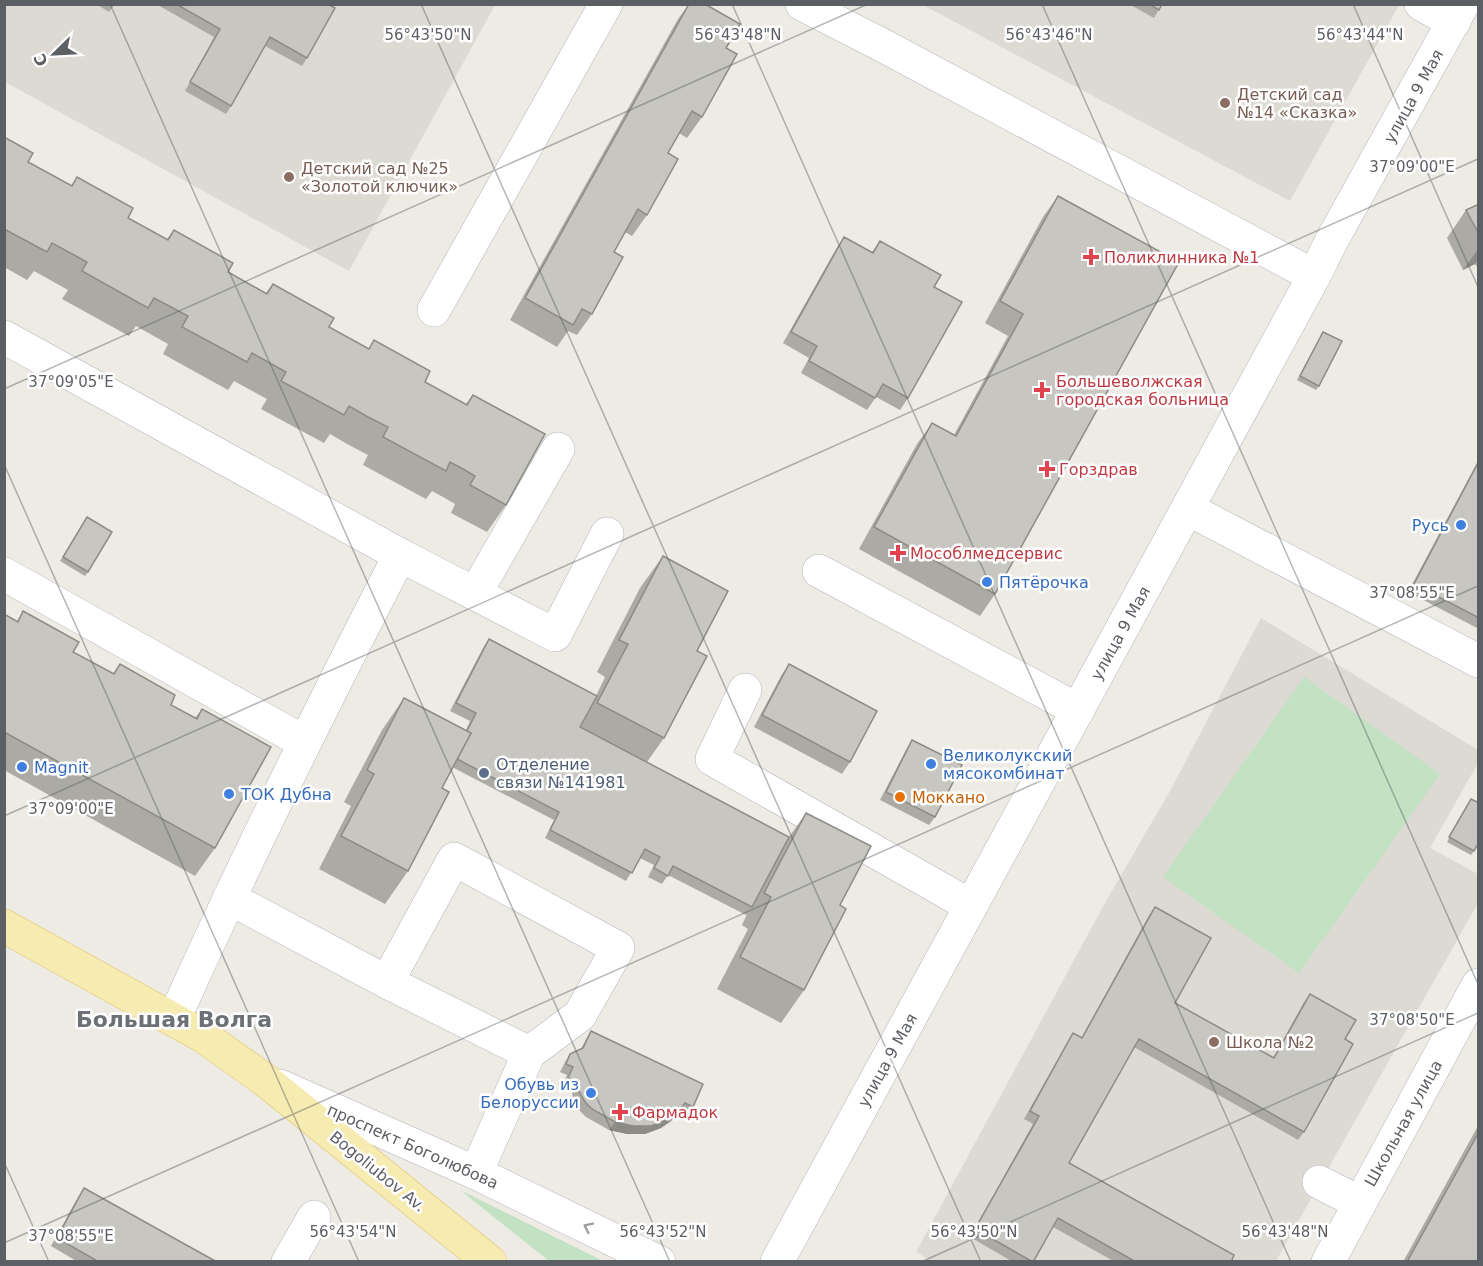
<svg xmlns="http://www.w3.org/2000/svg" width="1483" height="1266" font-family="'DejaVu Sans',sans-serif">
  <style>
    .education { fill: #dcdad2 }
    .green { fill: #c3e2c3 }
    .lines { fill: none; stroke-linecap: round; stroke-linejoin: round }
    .minor-casing { stroke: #b4b6b9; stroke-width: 34 }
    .major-casing { stroke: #e2c168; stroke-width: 34 }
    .minor { stroke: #fff; stroke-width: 33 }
    .major { stroke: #f6ebb0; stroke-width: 33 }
    .wall { fill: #acaaa5 }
    .shaded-wall { fill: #8c8b86 }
    .building { fill: #c8c6c0; stroke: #8c8b86; stroke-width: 1.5 }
    .oneway { stroke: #9d9fa1 }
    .ticks { fill: none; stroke: #5c5f63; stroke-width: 1.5; stroke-opacity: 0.45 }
    .education-dot { fill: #8d6e63; stroke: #fff; stroke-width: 2 }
    .health-dot { fill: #e0444e; stroke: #fff; stroke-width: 2 }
    .shop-dot { fill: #3f7fe0; stroke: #fff; stroke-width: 2 }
    .service-dot { fill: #5c6f8a; stroke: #fff; stroke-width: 2 }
    .food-dot { fill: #e8710a; stroke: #fff; stroke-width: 2 }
    .labels { text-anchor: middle; stroke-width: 5; stroke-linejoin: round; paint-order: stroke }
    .education-label { font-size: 16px; fill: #785e54; stroke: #fff; text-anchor: start }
    .street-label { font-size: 16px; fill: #5c5f63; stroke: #fff }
    .health-label { font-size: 16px; fill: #be3a42; stroke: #fff; text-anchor: start }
    .shop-label { font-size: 16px; fill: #366cbe; stroke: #fff; text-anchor: start }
    .service-label { font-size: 16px; fill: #4e5e75; stroke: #fff; text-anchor: start }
    .food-label { font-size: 16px; fill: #c56008; stroke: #fff; text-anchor: start }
    .district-label { font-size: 22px; font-weight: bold; fill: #6d7175; stroke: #fff }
    .ticks-label { font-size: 15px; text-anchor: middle; fill: #5c5f63; stroke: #fff; stroke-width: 5; stroke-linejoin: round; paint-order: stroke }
  </style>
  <rect width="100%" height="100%" fill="#edebe4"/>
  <g class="education">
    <polygon points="4,5 495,5 349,271 5,82"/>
    <polygon points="923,5 1399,5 1290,201"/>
    <polygon points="1261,618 1478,750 1478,763 1430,848 1478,874 1478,903 1276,1261 933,1262 916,1252 1106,901 1170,791"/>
  </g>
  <g class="green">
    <polygon points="1304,677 1440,774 1299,973 1163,877"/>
    <polygon points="460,1190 603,1261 549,1261"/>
  </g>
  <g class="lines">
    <g class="minor-casing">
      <g id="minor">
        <polyline points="802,4 882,45 1314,276"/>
        <polyline points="1421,4 1454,22"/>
        <polyline points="434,310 606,4"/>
        <path d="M4,337L400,555C321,708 244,862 174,1019"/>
        <polyline points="1188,509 1478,661"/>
        <polyline points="400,555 555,635 607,534"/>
        <polyline points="819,571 1078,710"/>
        <polyline points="4,574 304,742"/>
        <polyline points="475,594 558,449"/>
        <polyline points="745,690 712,759 971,906"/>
        <polyline points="229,898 387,982 529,1053"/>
        <polyline points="387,982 454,859 618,948 580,1015 529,1053 476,1173"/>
        <polyline points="280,1086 476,1173 659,1262"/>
        <polyline points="1319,1182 1360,1203"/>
        <polyline points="288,1262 314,1217"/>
        <polyline points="777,1262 1314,276 1332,240 1463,4"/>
        <polyline points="1328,1262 1478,985"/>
      </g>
    </g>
    <g class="major-casing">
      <polyline id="major" points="4,926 203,1036 265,1080 490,1262"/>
    </g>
    <use href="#minor" class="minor"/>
    <use href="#major" class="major"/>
  </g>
  <g class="wall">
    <polygon points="96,4 115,4 109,12"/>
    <polygon points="156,4 328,4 307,58 302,66 265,46 231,106 226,114 185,91 214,37"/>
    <polygon points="689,4 705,4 726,48 702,117 687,138 679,133 668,153 647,215 632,236 625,232 614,252 592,314 577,335 568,331 557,347 510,320 678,19"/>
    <polygon points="1129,4 1162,4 1154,18"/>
    <polygon points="4,137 28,162 71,186 77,177 128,218 167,239 174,230 228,272 266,293 273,284 329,327 368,349 374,340 425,382 466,404 473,395 506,505 487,532 451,513 455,504 443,497 432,491 426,499 363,465 368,455 349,445 330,434 324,443 261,409 267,399 234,381 228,390 163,354 168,344 136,326 129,336 62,299 68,290 34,271 27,280 4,267"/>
    <polygon points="1058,196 995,594 980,616 859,549 917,444 932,423 954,435 1008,336 985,323 1043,217"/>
    <polygon points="1479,204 1479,270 1475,264 1463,270 1447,238 1466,210"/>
    <polygon points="844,237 872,252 880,241 934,287 908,398 900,410 876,397 867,410 801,373 809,358 783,343 836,249"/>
    <polygon points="1323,332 1319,386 1316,390 1297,380"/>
    <polygon points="1479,459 1479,629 1408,592"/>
    <polygon points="84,522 88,572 85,576 60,561"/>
    <polygon points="663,556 697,651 664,738 647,762 789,837 806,813 840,905 804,990 781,1023 717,989 748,929 742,925 747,914 746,915 668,875 662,884 648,877 654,865 640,858 626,881 545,838 554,820 452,767 442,788 408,871 385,904 319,869 351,806 344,802 382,730 404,698 466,730 470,721 450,711 483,648 489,639 596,696 605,677 597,672 640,588"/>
    <polygon points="23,611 73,652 113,674 120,664 171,705 195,718 202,709 215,848 195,876 4,770 4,614 17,621"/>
    <polygon points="789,664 850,762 842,774 754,727 781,676"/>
    <polygon points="912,740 935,817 929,825 880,800 907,748"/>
    <polygon points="1471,799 1474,851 1471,855 1447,842"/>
    <polygon points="1155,907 1175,1003 1273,1058 1304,1002 1310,994 1345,1039 1304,1132 1298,1140 1134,1047 1069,1163 1231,1262 1115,1262 1053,1227 1034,1262 1013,1262 970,1237 1033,1124 1024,1119 1068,1041 1073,1033 1082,1037 1149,915"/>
    <polygon points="591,1031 693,1107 687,1115 679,1112 671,1121 661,1128 645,1134 627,1134 609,1130 586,1117 579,1110 573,1099 572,1091 562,1086 567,1075 560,1072 565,1062 570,1054 581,1049 586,1039"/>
    <polygon points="1479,1124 1479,1262 1403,1262"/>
    <polygon points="84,1188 217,1262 78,1262 51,1246 78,1197"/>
  </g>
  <g class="shaded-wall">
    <polygon points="1479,248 1479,259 1475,264 1463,270"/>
    <polygon points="685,1103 671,1121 661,1128 645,1134 627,1134 609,1130 615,1122"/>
  </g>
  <g class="building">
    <polygon points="176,4 328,4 335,8 307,58 270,37 231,106 190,82 220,29"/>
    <polygon points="689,4 705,4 740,24 726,48 737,54 702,117 692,111 668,153 678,159 647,215 638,209 614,252 623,257 592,314 582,309 573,325 525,298"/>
    <polygon points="1149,4 1162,4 1159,10"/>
    <polygon points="4,137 33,153 28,162 72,186 77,177 133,208 128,218 168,240 174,230 233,263 228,272 267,294 273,284 334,318 329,327 369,349 374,340 430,371 425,382 467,405 473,395 545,434 506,505 470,485 475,476 463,469 450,462 446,471 383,437 388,427 368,417 349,406 344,415 281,381 286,372 252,353 247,362 182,327 188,316 154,298 148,308 82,271 87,262 52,243 47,252 4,229"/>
    <polygon points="1058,196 1179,262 995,594 874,527 932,423 956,436 1023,314 1000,301"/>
    <polygon points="1479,204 1479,234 1466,210"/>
    <polygon points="844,237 873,253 880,241 941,275 934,287 962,302 908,398 883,384 875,398 809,361 817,346 791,332"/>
    <polygon points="1323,332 1342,341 1319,386 1300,376"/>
    <polygon points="1479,461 1479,618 1414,584"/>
    <polygon points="87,517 112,532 88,572 63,557"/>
    <polygon points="663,556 728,591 697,651 707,656 664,738 597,703 628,644 619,640"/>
    <polygon points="23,611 79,642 73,652 114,674 120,664 175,695 171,705 197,719 202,709 271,747 215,848 4,732 4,614 18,622"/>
    <polygon points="489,639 597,696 580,727 789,837 752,907 673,866 668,876 654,868 660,857 645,849 632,873 550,830 559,812 457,759 471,733 467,731 476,713 456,703"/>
    <polygon points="789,664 877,711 850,762 762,715"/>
    <polygon points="404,698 471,733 442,788 449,792 408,871 341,836 374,774 367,770"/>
    <polygon points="912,740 962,765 935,817 886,792"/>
    <polygon points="1471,799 1479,803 1479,842 1474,851 1449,837"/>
    <polygon points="806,813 871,846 840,905 846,909 804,990 740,957 771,897 764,893"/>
    <polygon points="1155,907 1211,938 1175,1003 1274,1058 1310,994 1356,1020 1345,1039 1353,1044 1304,1132 1139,1039 1069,1163 1234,1255 1231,1262 1136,1262 1058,1218 1033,1262 975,1229 1039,1116 1030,1111 1073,1033 1082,1038"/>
    <polygon points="591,1031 703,1084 693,1107 685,1103 677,1113 666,1120 651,1126 633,1126 615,1122 592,1109 585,1102 579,1091 577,1082 568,1078 573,1067 566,1064 570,1054 583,1048"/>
    <polygon points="1479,1132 1479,1262 1407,1262"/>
    <polygon points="84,1188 217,1262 99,1262 57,1238"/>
  </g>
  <defs><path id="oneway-chevron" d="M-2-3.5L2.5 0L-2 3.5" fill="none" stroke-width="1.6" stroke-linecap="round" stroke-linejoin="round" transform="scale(1.5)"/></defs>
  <use class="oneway" href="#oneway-chevron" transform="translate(588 1227) rotate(-154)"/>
  <path class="ticks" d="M110,4L670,1262M421,4L981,1262M732,4L1291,1262M1042,4L1478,984M1353,4L1478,287M4,389L868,4M4,464L359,1262M4,816L1478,159M4,1162L49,1262M4,1243L1478,586M921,1262L1478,1013"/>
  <g class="education-dot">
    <circle cx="1225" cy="103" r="6"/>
    <circle cx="289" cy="177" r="6"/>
    <circle cx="1214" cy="1042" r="6"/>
  </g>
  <g class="health-dot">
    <path d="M1088 248h6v6h6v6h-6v6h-6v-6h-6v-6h6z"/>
    <path d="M1039 381h6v6h6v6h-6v6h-6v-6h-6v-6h6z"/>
    <path d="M1044 460h6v6h6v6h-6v6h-6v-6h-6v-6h6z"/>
    <path d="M895 544h6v6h6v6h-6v6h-6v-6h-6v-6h6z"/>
    <path d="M617 1103h6v6h6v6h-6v6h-6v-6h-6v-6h6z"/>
  </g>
  <g class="shop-dot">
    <circle cx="1461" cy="525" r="6"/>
    <circle cx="987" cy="582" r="6"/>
    <circle cx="931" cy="764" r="6"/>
    <circle cx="22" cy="767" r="6"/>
    <circle cx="229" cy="794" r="6"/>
    <circle cx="591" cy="1093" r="6"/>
  </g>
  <circle class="service-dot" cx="484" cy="773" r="6"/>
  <circle class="food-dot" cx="900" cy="797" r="6"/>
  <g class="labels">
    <g class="education-label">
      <text x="1237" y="100">Детский сад<tspan x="1237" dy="18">№14 «Сказка»</tspan></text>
      <text x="301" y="174">Детский сад №25<tspan x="301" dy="18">«Золотой ключик»</tspan></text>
      <text x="1226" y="1048">Школа №2</text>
    </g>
    <g class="street-label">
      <text transform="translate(1413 96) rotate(-61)" y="6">улица 9 Мая</text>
      <text transform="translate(1120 633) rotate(-61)" y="6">улица 9 Мая</text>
      <text transform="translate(887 1060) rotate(-61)" y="6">улица 9 Мая</text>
      <text transform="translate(1403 1123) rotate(-61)" y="6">Школьная улица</text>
      <text transform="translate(413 1146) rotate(24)" y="6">проспект Боголюбова</text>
      <text transform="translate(378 1171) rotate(39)" y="6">Bogoliubov Av.</text>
    </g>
    <g class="health-label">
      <text x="1104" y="263">Поликлинника №1</text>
      <text x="1056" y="387">Большеволжская<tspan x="1056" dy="18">городская больница</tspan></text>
      <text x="1059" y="475">Горздрав</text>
      <text x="910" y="559">Мособлмедсервис</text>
      <text x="632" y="1118">Фармадок</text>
    </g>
    <g class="shop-label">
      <text x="1449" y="531" text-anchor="end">Русь</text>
      <text x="999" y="588">Пятёрочка</text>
      <text x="943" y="761">Великолукский<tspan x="943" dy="18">мясокомбинат</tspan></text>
      <text x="34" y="773">Magnit</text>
      <text x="241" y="800">ТОК Дубна</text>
      <text x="579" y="1090" text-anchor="end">Обувь из<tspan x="579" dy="18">Белоруссии</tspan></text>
    </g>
    <g class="service-label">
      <text x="496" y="770">Отделение<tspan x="496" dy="18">связи №141981</tspan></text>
    </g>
    <g class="food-label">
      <text x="912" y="803">Моккано</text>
    </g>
    <g class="district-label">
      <text x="174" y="1027">Большая Волга</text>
    </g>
  </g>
  <g class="ticks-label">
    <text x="428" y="40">56°43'50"N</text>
    <text x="738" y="40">56°43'48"N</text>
    <text x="1049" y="40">56°43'46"N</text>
    <text x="1360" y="40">56°43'44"N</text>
    <text x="1412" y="172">37°09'00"E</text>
    <text x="71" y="387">37°09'05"E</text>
    <text x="1412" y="598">37°08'55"E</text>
    <text x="71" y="814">37°09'00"E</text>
    <text x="1412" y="1025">37°08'50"E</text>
    <text x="353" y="1237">56°43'54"N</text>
    <text x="663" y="1237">56°43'52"N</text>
    <text x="974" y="1237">56°43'50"N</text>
    <text x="1285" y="1237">56°43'48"N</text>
    <text x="71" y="1241">37°08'55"E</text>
  </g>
  <rect width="1483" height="1266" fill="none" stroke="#5c5f63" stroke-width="12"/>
  <g transform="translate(54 54) rotate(246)" stroke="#ffffff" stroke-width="4.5" paint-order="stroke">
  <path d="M0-4.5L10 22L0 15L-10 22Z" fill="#5c5f63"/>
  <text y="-9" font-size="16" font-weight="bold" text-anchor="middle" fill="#5c5f63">С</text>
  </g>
</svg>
